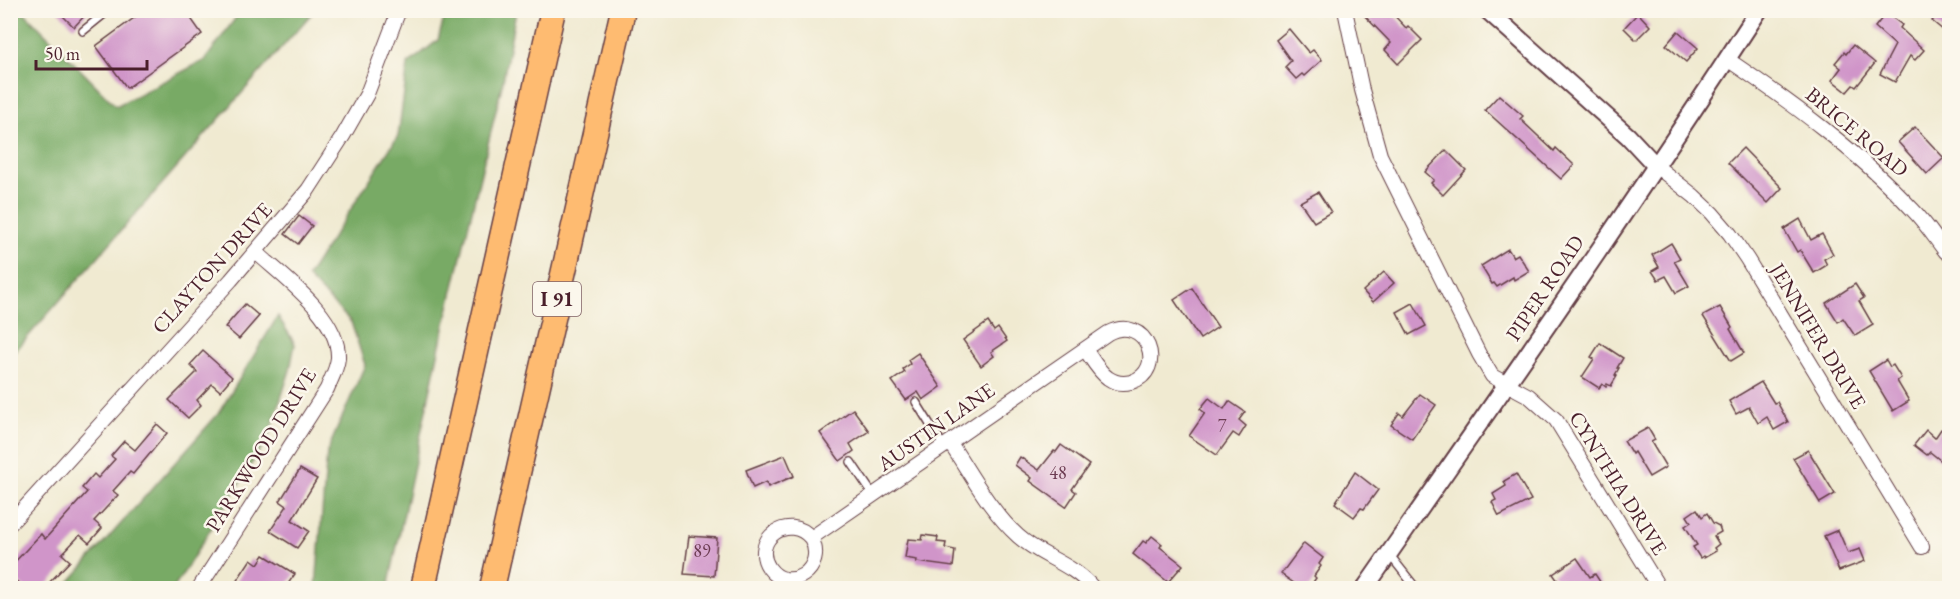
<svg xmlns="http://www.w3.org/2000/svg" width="1960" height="599" font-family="'EB Garamond',serif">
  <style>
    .forest { fill: #78aa65; stroke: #616448; stroke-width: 1.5 }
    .building { fill: #d095c9 }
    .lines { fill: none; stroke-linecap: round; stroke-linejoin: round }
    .service-casing { stroke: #633d44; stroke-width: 10 }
    .minor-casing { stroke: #633d44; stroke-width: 16 }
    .tertiary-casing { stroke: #633d44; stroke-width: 20 }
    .motorway-casing { stroke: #633d44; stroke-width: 27 }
    .service { stroke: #fff; stroke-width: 7 }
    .minor { stroke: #fff; stroke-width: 14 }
    .tertiary { stroke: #fff; stroke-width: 16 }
    .motorway { stroke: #febb71; stroke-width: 24 }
    .labels { text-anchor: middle; stroke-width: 5; stroke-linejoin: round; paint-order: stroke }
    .number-label { font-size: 18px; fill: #6c3c52 }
    .shield { fill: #fbf7ec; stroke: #7f6065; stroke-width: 1.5 }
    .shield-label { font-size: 20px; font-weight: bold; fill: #4a1f2b }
    .street-label { font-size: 21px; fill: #4a1f2b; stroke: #fbf7ec }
  </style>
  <rect width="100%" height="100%" fill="#fbf7ec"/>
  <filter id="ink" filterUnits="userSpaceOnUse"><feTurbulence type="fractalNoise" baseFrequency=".0167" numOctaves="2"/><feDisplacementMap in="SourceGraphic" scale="12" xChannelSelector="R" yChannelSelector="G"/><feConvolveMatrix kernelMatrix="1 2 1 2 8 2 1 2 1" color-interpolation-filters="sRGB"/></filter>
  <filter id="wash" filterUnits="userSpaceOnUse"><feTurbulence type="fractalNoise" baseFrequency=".008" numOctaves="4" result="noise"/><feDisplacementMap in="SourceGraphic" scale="24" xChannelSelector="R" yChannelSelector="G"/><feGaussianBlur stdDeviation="1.35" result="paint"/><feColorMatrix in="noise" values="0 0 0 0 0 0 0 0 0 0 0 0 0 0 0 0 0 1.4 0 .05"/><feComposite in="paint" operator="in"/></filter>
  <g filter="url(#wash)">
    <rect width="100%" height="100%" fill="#f0ead1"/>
    <g class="forest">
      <polygon points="11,10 23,11 116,106 205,60 237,16 237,11 314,11 11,356"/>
      <polygon points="446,11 516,11 503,81 440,345 388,588 314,588 316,586 327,452 365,365 351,322 307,277 398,136 408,64 438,40"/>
      <polygon points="278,316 295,344 290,370 269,436 174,588 64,588 218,414"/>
    </g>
    <g id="blocks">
      <g class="building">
        <polygon points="57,10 90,10 74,27"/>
        <polygon points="145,10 185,10 202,34 127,88 96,46"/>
        <polygon points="1359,10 1389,10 1406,28 1408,26 1422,40 1398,64 1385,50 1391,43"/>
        <polygon points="1942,10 1950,10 1950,36 1932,21"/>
        <polygon points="1638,13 1650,26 1636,40 1624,28"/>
        <polygon points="1886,13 1902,25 1900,28 1924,50 1915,60 1910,56 1895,82 1880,74 1895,45 1875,27"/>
        <polygon points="1289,29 1309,53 1313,50 1322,60 1304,76 1302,74 1296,79 1285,67 1291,61 1276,40"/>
        <polygon points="1678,31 1698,48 1686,62 1666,45"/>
        <polygon points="1853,45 1875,63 1856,87 1853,85 1847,92 1832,80 1841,68 1835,63 1844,52 1846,54"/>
        <polygon points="1499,95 1523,116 1520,119 1554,151 1556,148 1574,165 1561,179 1485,110"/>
        <polygon points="1915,127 1944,158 1927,174 1898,142"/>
        <polygon points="1743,148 1782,188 1768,203 1728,163"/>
        <polygon points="1446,150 1466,170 1443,195 1431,183 1434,180 1425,172"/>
        <polygon points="1318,192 1331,212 1314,222 1300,202"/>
        <polygon points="299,216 312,226 298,244 285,234"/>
        <polygon points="1800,219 1811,240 1822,234 1833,254 1824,259 1827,265 1814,273 1800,250 1797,252 1784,229"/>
        <polygon points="1671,243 1680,258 1674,261 1689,286 1676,293 1666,276 1658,280 1652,271 1659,267 1652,255"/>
        <polygon points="1508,249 1513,257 1518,254 1529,271 1514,280 1513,277 1497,287 1494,283 1492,284 1481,266"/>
        <polygon points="1384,272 1394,283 1373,302 1363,291"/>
        <polygon points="1855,284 1864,298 1859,301 1873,325 1855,336 1843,318 1838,322 1826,303"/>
        <polygon points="1192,288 1218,327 1200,339 1174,300"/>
        <polygon points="1413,303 1426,326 1409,335 1397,312"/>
        <polygon points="245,304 259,316 239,339 225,327"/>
        <polygon points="1720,307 1732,327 1730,329 1744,353 1731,361 1703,316"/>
        <polygon points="988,322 994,331 998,328 1007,341 991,352 994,356 981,366 963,340"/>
        <polygon points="1600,343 1623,358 1617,368 1619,368 1615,375 1617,376 1611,386 1607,384 1606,387 1602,384 1599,388 1582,377 1594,359 1591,357"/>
        <polygon points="203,351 232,377 220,391 212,384 197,400 201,405 188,418 169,400 197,372 190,365"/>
        <polygon points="918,353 941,387 923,400 918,392 906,400 892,381 905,372 903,369 910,364 908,360"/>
        <polygon points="1886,360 1890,367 1893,365 1901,378 1897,381 1909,401 1893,411 1869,371"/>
        <polygon points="1761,382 1774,403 1777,402 1788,422 1774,430 1767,417 1758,423 1749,407 1736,414 1729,401"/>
        <polygon points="1420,394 1436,405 1412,439 1391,425 1399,413 1403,416"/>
        <polygon points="1209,398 1224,409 1229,401 1245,412 1239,420 1246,426 1239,437 1233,433 1217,455 1189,436 1205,413 1200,409"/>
        <polygon points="853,409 869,431 850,444 854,451 840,461 820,433"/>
        <polygon points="157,424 167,433 133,474 130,472 113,491 118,495 94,521 102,528 89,543 80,535 62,554 70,561 44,588 25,588 10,576 10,567 41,534 45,539 87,492 82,488 94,474 98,478 115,459 111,456 124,441 135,450"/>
        <polygon points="1648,428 1655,440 1651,442 1666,467 1649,477 1634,452 1632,454 1624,441"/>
        <polygon points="1941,429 1950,436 1950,468 1930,452 1927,455 1914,445 1926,430 1935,438"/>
        <polygon points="1061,445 1089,465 1072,489 1076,492 1066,507 1030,481 1032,478 1015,465 1020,457 1039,470 1054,451 1056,452"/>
        <polygon points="1808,450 1835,494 1820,503 1793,458"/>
        <polygon points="785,455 794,476 768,487 766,482 753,488 746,470"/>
        <polygon points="300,469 317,479 292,520 309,531 297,548 270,531 287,506 280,501"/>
        <polygon points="1355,472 1378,490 1364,509 1361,508 1354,517 1335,503"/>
        <polygon points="1516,474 1531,500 1499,516 1492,502 1496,500 1493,494 1506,486 1504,481"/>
        <polygon points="1697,509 1702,517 1707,513 1713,523 1719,526 1721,532 1714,536 1719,544 1714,548 1716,551 1704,558 1703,556 1700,558 1693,547 1697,545 1685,526 1691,522 1687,516"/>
        <polygon points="1838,530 1848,553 1860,549 1865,561 1839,571 1824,536"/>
        <polygon points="923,535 938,537 937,542 946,543 945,548 955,550 953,567 916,562 917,560 905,558 908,539 922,540"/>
        <polygon points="689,536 717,538 714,576 684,574"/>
        <polygon points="1152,536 1162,544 1160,547 1183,565 1168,582 1133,554 1143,541 1146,543"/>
        <polygon points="1304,543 1323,558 1319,564 1321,566 1314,576 1316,578 1309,588 1301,588 1281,574"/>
        <polygon points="264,555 295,574 285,588 232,588 251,559 258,564"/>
        <polygon points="1577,558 1590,577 1595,574 1604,588 1563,588 1553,574"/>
      </g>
    </g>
  </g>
  <g filter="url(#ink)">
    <use href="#blocks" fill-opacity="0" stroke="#633d44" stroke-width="1.5"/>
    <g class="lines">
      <g class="service-casing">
        <g id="service">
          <polyline points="83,31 109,10"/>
          <polyline points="916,402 944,447"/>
          <polyline points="851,462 874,496"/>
          <polyline points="1389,554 1416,588"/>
        </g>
      </g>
      <g class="minor-casing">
        <g id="minor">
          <polyline points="1345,10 1362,90 1380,155 1479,354 1492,376 1529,396 1556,420 1659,588"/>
          <path d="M1727,59C1792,103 1859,152 1912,209C1925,222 1935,238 1946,252"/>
          <polyline points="1656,166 1694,196 1712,213 1730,234 1747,259 1922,547"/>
          <path d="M950,443C971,474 990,511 1018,536C1041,557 1072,563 1093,588"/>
          <polyline points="10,524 231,280 308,190 343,136 367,94 399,10"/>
          <path d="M811,538C828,569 788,595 769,568C750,540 789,512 811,538L1108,333C1147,313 1168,371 1131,382C1123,384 1115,383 1108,378C1099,372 1092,359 1085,349"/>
          <path d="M199,588L327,389C331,379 337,369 338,358C340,317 283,277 256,252"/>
        </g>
      </g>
      <g class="tertiary-casing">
        <g id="tertiary">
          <polyline points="1487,10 1628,136 1656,166"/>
          <path d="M1365,588C1498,397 1632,206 1759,10"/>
        </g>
      </g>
      <g class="motorway-casing">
        <g id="motorway">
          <polyline points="423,588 553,10"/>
          <polyline points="492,588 623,10"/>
        </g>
      </g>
      <use href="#service" class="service"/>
      <use href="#minor" class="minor"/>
      <use href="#tertiary" class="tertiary"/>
      <use href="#motorway" class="motorway"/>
    </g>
  </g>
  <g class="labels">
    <g class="number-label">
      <text x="1222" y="432">7</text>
      <text x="1058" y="479">48</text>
      <text x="702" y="557">89</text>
    </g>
    <rect class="shield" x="533" y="282" width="48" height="34" rx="4.5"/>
    <g class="shield-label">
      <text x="557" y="306">I 91</text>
    </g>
    <g class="street-label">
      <text transform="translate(1857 132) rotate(40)" y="7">BRICE ROAD</text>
      <text transform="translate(212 268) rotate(-48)" y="7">CLAYTON DRIVE</text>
      <text transform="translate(1545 288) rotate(-56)" y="7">PIPER ROAD</text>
      <text transform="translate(1818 336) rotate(59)" y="7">JENNIFER DRIVE</text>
      <text transform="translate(936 427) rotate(-35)" y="7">AUSTIN LANE</text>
      <text transform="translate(261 450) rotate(-58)" y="7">PARKWOOD DRIVE</text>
      <text transform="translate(1618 483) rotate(58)" y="7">CYNTHIA DRIVE</text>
    </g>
  </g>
  <rect width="1960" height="599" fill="none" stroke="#fbf7ec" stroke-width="36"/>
  <path d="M36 60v9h111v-9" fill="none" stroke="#4a1f2b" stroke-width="3"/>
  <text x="45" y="60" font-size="18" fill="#4a1f2b" stroke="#fbf7ec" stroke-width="4.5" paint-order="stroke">50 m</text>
</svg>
